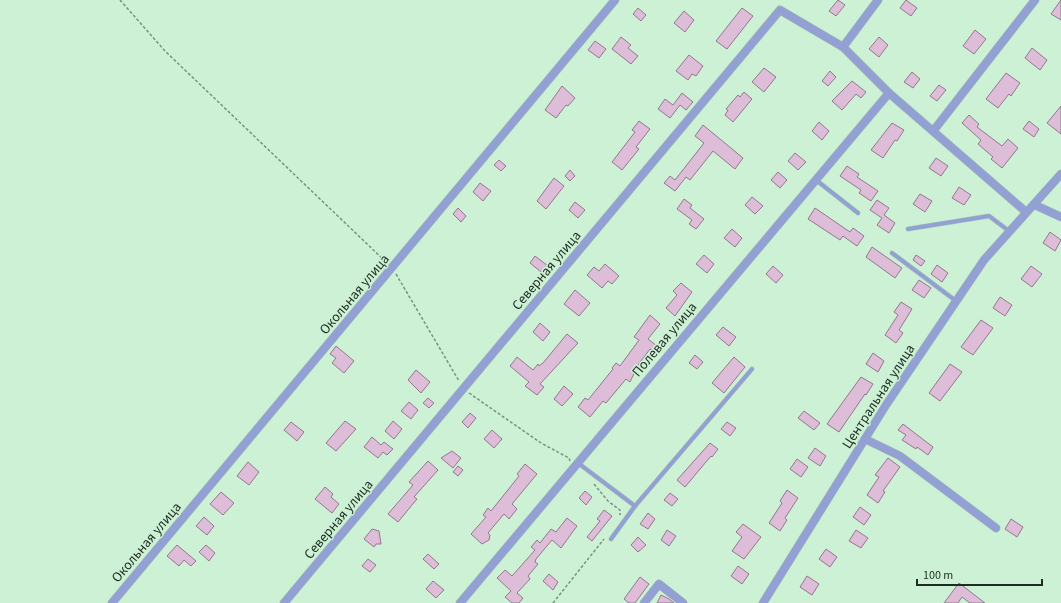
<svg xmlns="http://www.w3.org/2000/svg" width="1061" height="603" font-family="'Source Sans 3',sans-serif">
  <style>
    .building { fill: #debdd8; stroke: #95768f }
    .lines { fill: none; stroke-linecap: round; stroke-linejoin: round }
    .service-casing { stroke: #aeceb5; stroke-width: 5 }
    .minor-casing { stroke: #aeceb5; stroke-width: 9 }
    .path { stroke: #78927e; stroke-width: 1.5; stroke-dasharray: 3 2; stroke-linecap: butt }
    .service { stroke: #92a0d4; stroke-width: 4 }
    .minor { stroke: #92a0d4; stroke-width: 8 }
    .labels { text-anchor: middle; stroke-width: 3; stroke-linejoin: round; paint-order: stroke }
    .street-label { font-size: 14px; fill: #1e2c22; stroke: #cdf1d5 }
  </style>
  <rect width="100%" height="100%" fill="#cdf1d5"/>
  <g class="building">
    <polygon points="838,0 845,5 836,16 829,11"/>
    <polygon points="906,0 917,8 911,16 900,8"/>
    <polygon points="1061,0 1061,20 1051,14"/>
    <polygon points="638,8 646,15 641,21 633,14"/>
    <polygon points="742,8 753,16 727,49 716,41"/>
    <polygon points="684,11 694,20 685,32 674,23"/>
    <polygon points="975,30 986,39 974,54 963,46"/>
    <polygon points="621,37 631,45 628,48 638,56 631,64 612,49"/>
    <polygon points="879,37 888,45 879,57 869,49"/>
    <polygon points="595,41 606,49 599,58 588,50"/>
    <polygon points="1032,48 1047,60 1040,70 1025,58"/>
    <polygon points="689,55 703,66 696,76 692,74 688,80 676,71"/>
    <polygon points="764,68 776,77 764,92 752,82"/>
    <polygon points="830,71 836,77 828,86 822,81"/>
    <polygon points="912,72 920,79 913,88 904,82"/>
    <polygon points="1006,73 1020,83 1011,96 1009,94 998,108 986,99"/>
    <polygon points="852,81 866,92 861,98 856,94 842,110 832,101"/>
    <polygon points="939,85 946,90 937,101 930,96"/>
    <polygon points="562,86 575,98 568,106 566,105 556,118 545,110"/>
    <polygon points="744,92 752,99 733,122 725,115 728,110 726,109 738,95 740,97"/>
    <polygon points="682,93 693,102 686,110 680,105 670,118 658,109 665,99 673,105"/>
    <polygon points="1061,106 1061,134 1047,123"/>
    <polygon points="969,115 979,124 977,127 1002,146 1008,139 1018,148 1002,168 991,159 993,157 978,144 981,140 962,123"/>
    <polygon points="639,121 650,129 636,147 639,149 622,170 612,162 635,132 632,130"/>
    <polygon points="1029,121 1039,129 1034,137 1023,129"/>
    <polygon points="819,122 829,131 822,140 812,131"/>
    <polygon points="892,123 904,130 897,141 895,140 883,158 871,150"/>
    <polygon points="703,125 743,158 735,169 713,151 690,180 686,177 675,191 664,183 670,176 675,180 704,143 695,136"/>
    <polygon points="795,153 806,162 798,170 788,161"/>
    <polygon points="936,158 948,166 941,176 929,168"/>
    <polygon points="499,160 506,166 501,171 494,165"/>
    <polygon points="847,166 859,174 857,177 878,191 871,201 859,193 861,190 840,176"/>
    <polygon points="570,170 575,176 570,181 565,176"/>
    <polygon points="778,172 787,180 780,188 771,180"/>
    <polygon points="554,178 564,186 546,209 537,201"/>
    <polygon points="480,183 491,191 483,201 473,192"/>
    <polygon points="959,187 971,195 964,205 952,198"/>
    <polygon points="920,194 932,201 925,212 913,204"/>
    <polygon points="752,197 763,206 755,214 745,205"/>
    <polygon points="684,199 692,205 690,208 704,219 696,229 689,224 692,220 677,209"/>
    <polygon points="877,200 889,208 884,215 895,223 889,233 877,225 882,218 870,210"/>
    <polygon points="575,202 585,210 578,218 569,210"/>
    <polygon points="458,208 466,216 461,222 453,214"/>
    <polygon points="815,208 850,232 853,228 864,236 857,246 843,236 840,240 808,219"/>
    <polygon points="732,229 742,238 735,247 724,238"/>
    <polygon points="1050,232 1061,240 1055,251 1043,243"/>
    <polygon points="872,247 902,268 895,278 866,257"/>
    <polygon points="704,255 714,264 707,273 696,264"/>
    <polygon points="916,255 925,261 921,266 913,260"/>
    <polygon points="535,256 552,269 546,276 530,263"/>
    <polygon points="605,264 619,276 612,284 608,281 602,288 587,275 594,267 599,271"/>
    <polygon points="937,265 948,273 942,282 931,274"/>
    <polygon points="773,266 783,275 776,283 766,274"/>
    <polygon points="1031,266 1042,274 1032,287 1021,279"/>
    <polygon points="919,280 931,288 924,298 912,290"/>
    <polygon points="681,283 692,292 675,316 666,308 677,295 673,291"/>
    <polygon points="575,290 590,303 579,316 564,304"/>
    <polygon points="1000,297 1012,305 1005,316 993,308"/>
    <polygon points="901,302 912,309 899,330 903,333 896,343 885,335 898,315 894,312"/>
    <polygon points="650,315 660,324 648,339 657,346 653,351 650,349 638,365 630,382 626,379 606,403 603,401 590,417 578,407 585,398 588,400 613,369 612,368 616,363 620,366 639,340 634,337"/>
    <polygon points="981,320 993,328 973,355 961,347"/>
    <polygon points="540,323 550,332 543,341 533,332"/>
    <polygon points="723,327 736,337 729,346 716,335"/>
    <polygon points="567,334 578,343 540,384 544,387 537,395 525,386 529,382 510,366 517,357 533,370 538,364 539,366 543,363"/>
    <polygon points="336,346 354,361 344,373 332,363 336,358 330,354"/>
    <polygon points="873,353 884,361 878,372 866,364"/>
    <polygon points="695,355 703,362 697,369 689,363"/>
    <polygon points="734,357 745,367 724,393 712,383"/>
    <polygon points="950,364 962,372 940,401 929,393"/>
    <polygon points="416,370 430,382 421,393 408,380"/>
    <polygon points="861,377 873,384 866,395 865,394 839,432 827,424"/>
    <polygon points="564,386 573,394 562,406 554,399"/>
    <polygon points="428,398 434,403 429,408 423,403"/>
    <polygon points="409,402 418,410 411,419 401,411"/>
    <polygon points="804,411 820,423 814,430 798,418"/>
    <polygon points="470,413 476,418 468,428 462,422"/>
    <polygon points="345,421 356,429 336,451 326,443"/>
    <polygon points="393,421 402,429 394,439 385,431"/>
    <polygon points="291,422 304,432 297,441 284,430"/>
    <polygon points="727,422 736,428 730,436 721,429"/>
    <polygon points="903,424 933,447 928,455 917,447 916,449 902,440 906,435 898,430"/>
    <polygon points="492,430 502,439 494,448 484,439"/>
    <polygon points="372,437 381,445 384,442 393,449 387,455 383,452 378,458 364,447"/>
    <polygon points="710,443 718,449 712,457 711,456 685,487 677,480"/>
    <polygon points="815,448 826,456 820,466 808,458"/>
    <polygon points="452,451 461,458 453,468 441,458"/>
    <polygon points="888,458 900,467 883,491 885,492 878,503 867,495 879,477 875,475"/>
    <polygon points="797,459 808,467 801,477 790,469"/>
    <polygon points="428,461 438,470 414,497 417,499 398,522 388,514 413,485 409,482"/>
    <polygon points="248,462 259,472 249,485 237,476"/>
    <polygon points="525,464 537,474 512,504 517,509 509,519 504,514 488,533 490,535 489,540 482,544 471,534 486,517 483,515 488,508 491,511 519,476 517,474"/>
    <polygon points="458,466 463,470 458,476 453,472"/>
    <polygon points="325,487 333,494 331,497 339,504 332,513 315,499"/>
    <polygon points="787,490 798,498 785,518 787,520 780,531 769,523 782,503 780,501"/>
    <polygon points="585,491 592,497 586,505 579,498"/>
    <polygon points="221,492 234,503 223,515 210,504"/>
    <polygon points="670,493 678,499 672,506 664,500"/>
    <polygon points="860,507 871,515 864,525 853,517"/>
    <polygon points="604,510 612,516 592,541 587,537 600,521 597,519"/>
    <polygon points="648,513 655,519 648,529 640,524"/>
    <polygon points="204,517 214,526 207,535 196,526"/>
    <polygon points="567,518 577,526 561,548 552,540 536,559 535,562 538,564 528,576 530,579 517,593 523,598 519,603 512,603 505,597 511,591 497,578 505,570 512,576 535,550 531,547 537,540 540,543 551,529 556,532"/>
    <polygon points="1011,519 1023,527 1017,537 1005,529"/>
    <polygon points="743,524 761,537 744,559 732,551 742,537 736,532"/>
    <polygon points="372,529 379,531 381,544 376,544 374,547 364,539"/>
    <polygon points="667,530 676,536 669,546 661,540"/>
    <polygon points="856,530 868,538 861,548 849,541"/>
    <polygon points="638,537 646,545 638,552 631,545"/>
    <polygon points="177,545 196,561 191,566 184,560 179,566 167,556"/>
    <polygon points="206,545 215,553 209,561 199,552"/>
    <polygon points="826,549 837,557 830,567 819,559"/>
    <polygon points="428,554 439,564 434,569 423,559"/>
    <polygon points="368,559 376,565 370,572 362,566"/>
    <polygon points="738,566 749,574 742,584 731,576"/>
    <polygon points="549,574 558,582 553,590 543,581"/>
    <polygon points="807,576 819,584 812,595 800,587"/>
    <polygon points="640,577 649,584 635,603 629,603 624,599"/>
    <polygon points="433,581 444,590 436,598 426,589"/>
    <polygon points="959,583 985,603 970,603 962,597 958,603 944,603"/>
    <polygon points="661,595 669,599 674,603 657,603"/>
  </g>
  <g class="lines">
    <g class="service-casing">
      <g id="service">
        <polyline points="816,180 858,213"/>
        <polyline points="908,229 989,216 1009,231"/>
        <polyline points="892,253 956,301"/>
        <polyline points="578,463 635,506 752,369"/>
        <polyline points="611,539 635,506"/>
      </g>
    </g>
    <g class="minor-casing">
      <g id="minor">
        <polyline points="843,47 878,0"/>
        <polyline points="934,130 1035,0"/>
        <polyline points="1035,205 1061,217"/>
        <polyline points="865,439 900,456 996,528"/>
        <polyline points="112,603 615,0"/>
        <polyline points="284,603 780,10 843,47 889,93 1026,212"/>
        <polyline points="460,603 889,93"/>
        <polyline points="644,603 659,584 683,603"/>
        <polyline points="763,603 886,405 984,260 1061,174"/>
      </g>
    </g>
    <g class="path">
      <polyline points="120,0 165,51 386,262"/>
      <polyline points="396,274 459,381"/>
      <polyline points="469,393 541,443 569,458 570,461"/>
      <polyline points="594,484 608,501 620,510 620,515"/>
      <polyline points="553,603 604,539"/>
    </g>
    <use href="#service" class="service"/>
    <use href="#minor" class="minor"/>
  </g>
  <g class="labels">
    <g class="street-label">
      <text transform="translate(546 270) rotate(-50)" y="5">Северная улица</text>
      <text transform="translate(354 294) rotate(-50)" y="5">Окольная улица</text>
      <text transform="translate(664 339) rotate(-50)" y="5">Полевая улица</text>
      <text transform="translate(878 396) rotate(-57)" y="5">Центральная улица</text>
      <text transform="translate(338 519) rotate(-50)" y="5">Северная улица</text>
      <text transform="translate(146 542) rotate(-50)" y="5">Окольная улица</text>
    </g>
  </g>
  <path d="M917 579v6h125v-6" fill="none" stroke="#1e2c22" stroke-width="2"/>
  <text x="923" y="579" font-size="12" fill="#1e2c22" stroke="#cdf1d5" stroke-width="3" paint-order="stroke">100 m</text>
</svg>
